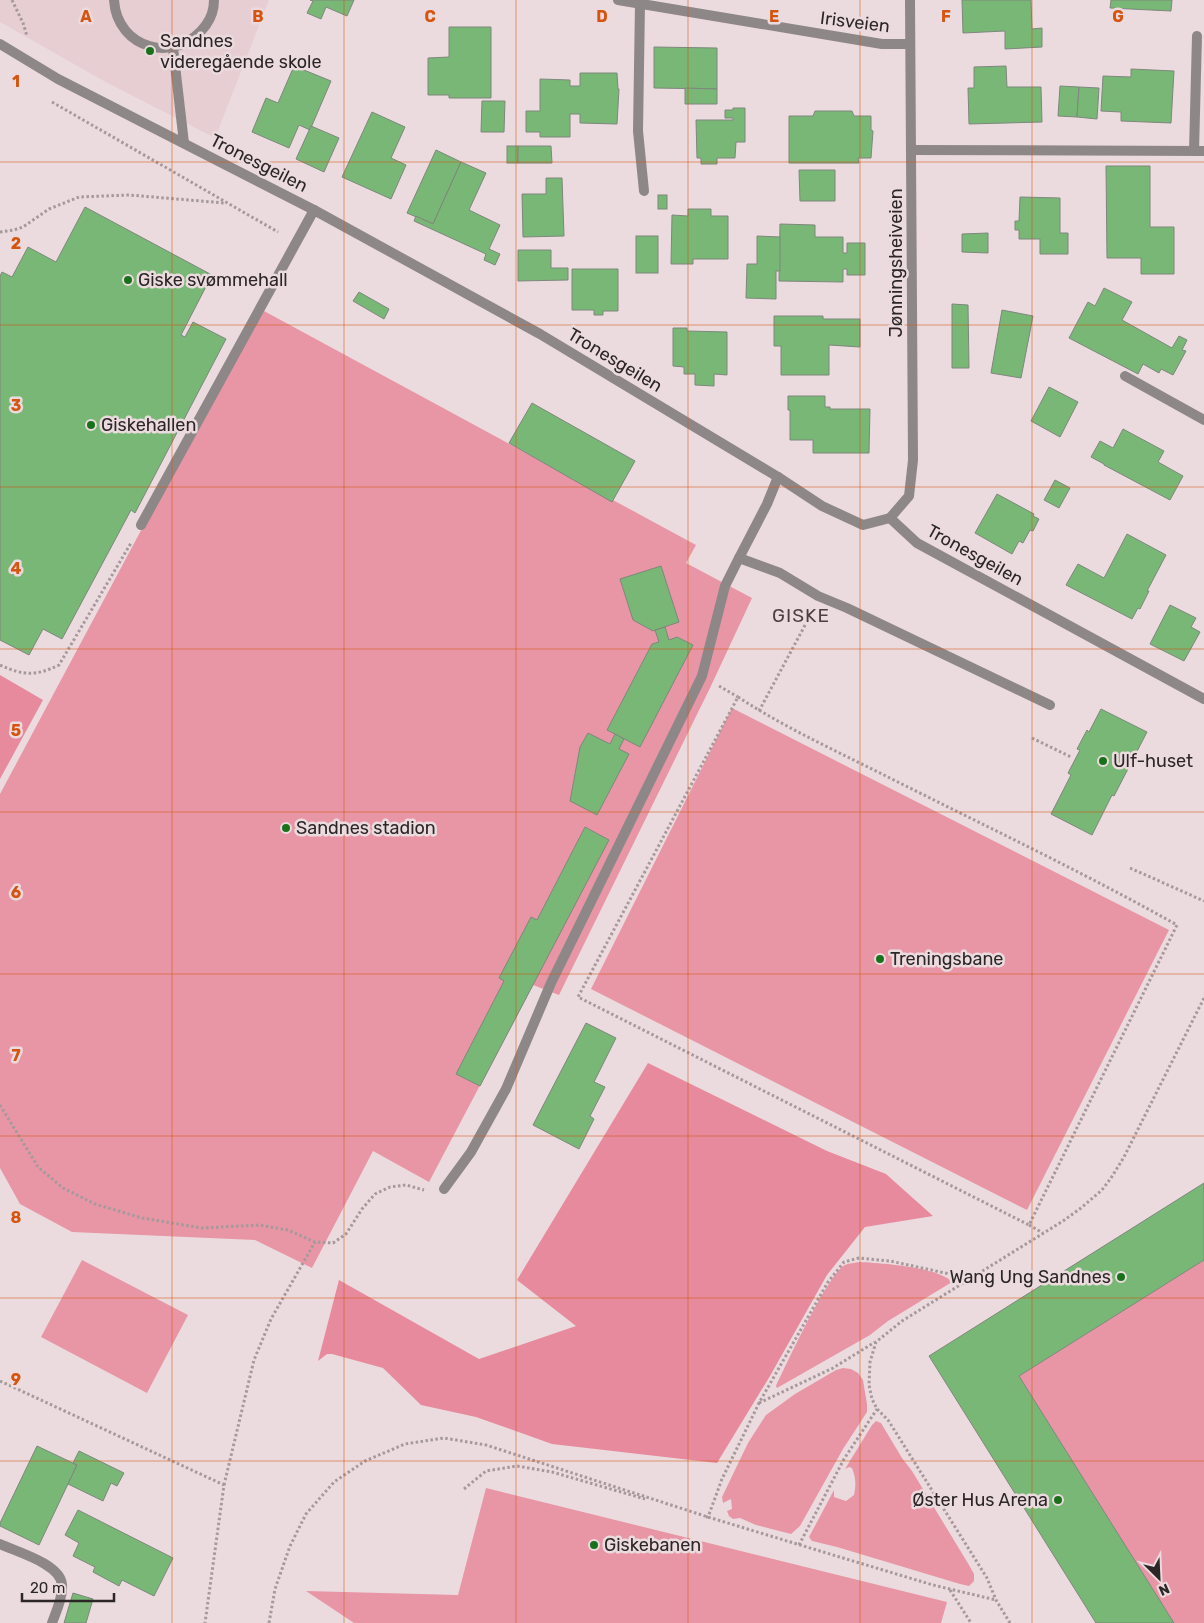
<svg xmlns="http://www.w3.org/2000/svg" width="1204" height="1623" font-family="Rubik,sans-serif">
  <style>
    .built { fill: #e7ced2 }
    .green { fill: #e896a6 }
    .forest { fill: #e78a9d }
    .building { fill: #78b775; stroke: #7e877d }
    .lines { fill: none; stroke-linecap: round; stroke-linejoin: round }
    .path { stroke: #a5999b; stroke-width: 3; stroke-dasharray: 2.5 2.5; stroke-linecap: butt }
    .lane { stroke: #8e8788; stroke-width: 10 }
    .street { stroke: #8e8788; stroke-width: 10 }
    .grid { fill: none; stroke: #d5540f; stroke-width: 1; stroke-opacity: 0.55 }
    .poi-dot { fill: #1a711c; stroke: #ebdbde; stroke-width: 2 }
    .labels { text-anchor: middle; stroke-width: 5; stroke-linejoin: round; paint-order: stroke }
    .street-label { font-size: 18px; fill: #2c2627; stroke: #ebdbde }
    .poi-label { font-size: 18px; fill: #2c2627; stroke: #ebdbde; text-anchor: start }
    .neighbourhood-label { font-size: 19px; letter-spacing: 1px; fill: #4c3f41; stroke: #ebdbde }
    .grid-label { font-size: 16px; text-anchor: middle; font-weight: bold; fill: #d5540f; stroke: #ebdbde; stroke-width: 5; stroke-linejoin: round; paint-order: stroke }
  </style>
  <rect width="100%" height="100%" fill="#ebdbde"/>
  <polygon class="built" points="0,0 269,0 215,138 102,80 0,22"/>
  <g class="green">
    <polygon points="264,311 696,545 686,563 752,598 710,688 559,995 533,985 429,1182 373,1151 312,1268 255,1240 72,1232 20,1204 0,1168 0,794 192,435"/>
    <polygon points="732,708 1169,930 1027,1210 591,989"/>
    <polygon points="82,1260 188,1315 147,1393 41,1337"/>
    <polygon points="1204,1260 1204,1623 1174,1623 1019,1376"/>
    <path d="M860,1262C880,1263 939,1267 952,1282L888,1321L870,1335L777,1388L776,1386C786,1365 829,1272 845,1265C849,1263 855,1263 860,1262Z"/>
    <polygon points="843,1368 851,1369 858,1373 863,1380 867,1404 867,1412 843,1449 800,1526 791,1534 756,1525 740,1518 733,1519 729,1516 727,1511 732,1509 731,1499 723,1503 722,1497 748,1443 766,1415 795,1394 836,1370"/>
    <path d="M876,1421L881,1423L902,1458L912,1471L969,1565L974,1574V1581L969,1586L960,1584L837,1547L812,1541L809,1537L834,1490V1497L846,1501L854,1495C856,1485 856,1478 852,1468L849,1467L845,1469L872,1425Z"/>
    <polygon points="486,1488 947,1602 941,1623 354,1623 306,1591 458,1595"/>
  </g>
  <g class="forest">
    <polygon points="0,675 43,700 0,779"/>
    <polygon points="648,1063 827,1151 886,1174 933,1216 865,1227 827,1275 770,1376 717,1463 552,1444 476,1417 421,1405 383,1368 332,1354 327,1354 318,1361 339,1280 479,1359 576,1326 517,1280"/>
  </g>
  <g class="building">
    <polygon points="310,0 354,0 347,16 326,7 321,19 307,13 313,1"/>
    <polygon points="962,0 1031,0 1032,29 1042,28 1042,47 1005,49 1005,31 963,33"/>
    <polygon points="1111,0 1172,0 1171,11 1110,8"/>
    <polygon points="449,27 491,27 491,98 449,98 449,95 428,95 428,58 449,57"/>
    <polygon points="654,47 717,48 717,89 654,88"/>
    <polygon points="294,66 331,81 310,130 299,125 289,148 252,132 266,98 278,103"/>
    <polygon points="1006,66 1007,87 1041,87 1042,122 969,124 968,88 974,88 974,67"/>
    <polygon points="1131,69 1174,71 1171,123 1121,121 1121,112 1101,111 1103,76 1131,77"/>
    <polygon points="580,73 617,73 618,89 619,89 617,124 580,123 580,114 570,114 570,137 540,137 540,132 526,132 526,111 540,111 540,79 570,80 570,86 580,86"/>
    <polygon points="1060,86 1079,87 1077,117 1058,116"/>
    <polygon points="1079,87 1099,88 1097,119 1077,117"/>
    <polygon points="685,88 717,89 717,104 685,104"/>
    <polygon points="482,101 505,101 504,132 481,132"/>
    <polygon points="733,108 745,108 745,142 736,142 735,158 717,158 717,164 701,164 701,158 697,158 696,120 733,120 733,118 725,118 725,110 733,110"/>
    <polygon points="815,111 852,111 854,116 871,116 871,130 873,131 871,158 858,158 859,163 789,163 789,116 813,116"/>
    <polygon points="372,112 405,127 391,158 406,165 391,199 342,177"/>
    <polygon points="311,126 339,138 324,172 296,159"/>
    <rect x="507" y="146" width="11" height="17"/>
    <polygon points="518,146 551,146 552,163 518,163"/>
    <polygon points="436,150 461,162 433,224 407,213"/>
    <polygon points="461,162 486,173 469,210 500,225 489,249 500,254 495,265 484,260 486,254 414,221 416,216 433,224"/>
    <polygon points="1106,166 1150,166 1150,227 1174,227 1174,274 1141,274 1141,258 1107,258"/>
    <polygon points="799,170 835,170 835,201 800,201"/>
    <polygon points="546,178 562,178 564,236 523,237 522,194 546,194"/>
    <rect x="658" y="195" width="9" height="14"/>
    <polygon points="1020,197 1060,198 1060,233 1068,233 1068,254 1040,254 1040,239 1019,239 1019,230 1015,230 1015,221 1019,221"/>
    <polygon points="85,207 212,275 181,335 185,337 193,322 226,339 135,513 131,510 62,639 43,629 29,655 0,640 0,276 2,272 12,277 28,247 56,262"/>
    <polygon points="688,209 711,209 711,216 728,216 728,259 693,259 693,264 671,264 672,215 688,216"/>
    <polygon points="780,224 815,225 815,237 843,237 843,253 847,253 847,243 865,243 865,275 847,275 847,269 843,269 843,282 779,281"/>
    <polygon points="988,233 988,253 962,252 962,234"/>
    <rect x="636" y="236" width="22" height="37"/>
    <polygon points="757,236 780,237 780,271 776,271 776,299 746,298 747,264 757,264"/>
    <polygon points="518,250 551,250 551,268 568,268 568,280 518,281"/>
    <polygon points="572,269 618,269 618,311 603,311 603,315 594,315 594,310 572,310"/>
    <polygon points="1104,288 1132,302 1122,320 1172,348 1179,336 1187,340 1182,350 1186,351 1173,375 1161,369 1159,373 1143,364 1138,374 1069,338 1088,302 1095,306"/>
    <polygon points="359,292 389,309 384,319 353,301"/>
    <polygon points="952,304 968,305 969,368 952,368"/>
    <polygon points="1002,310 1033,316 1021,378 991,373"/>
    <polygon points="774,316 823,316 823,319 860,319 860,347 829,345 829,375 781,375 781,346 774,346"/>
    <polygon points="673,328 687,328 687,331 727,332 727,375 714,374 714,386 695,385 695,374 684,374 684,367 673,366"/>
    <polygon points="1049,387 1078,402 1060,437 1031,421"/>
    <polygon points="788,396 825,396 825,407 830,407 830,409 870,409 869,453 813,453 813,440 790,440 790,410 788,410"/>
    <polygon points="532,403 635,461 612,502 509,443"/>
    <polygon points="1123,429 1164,451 1158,462 1183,476 1170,500 1104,465 1104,464 1091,457 1100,441 1113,448"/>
    <polygon points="1055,480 1070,488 1059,508 1044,500"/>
    <polygon points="997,494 1034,514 1033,516 1039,519 1033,531 1030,530 1023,543 1019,541 1012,554 975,533"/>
    <polygon points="1127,534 1166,555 1147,591 1149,591 1140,609 1138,608 1132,619 1066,585 1078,564 1104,578"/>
    <polygon points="661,566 679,622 653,631 633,620 620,579"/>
    <polygon points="1170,605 1196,618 1191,627 1200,632 1184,661 1150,644"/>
    <polygon points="665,627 669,640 677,637 693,645 640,747 607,730 652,644 659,642 655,630"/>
    <polygon points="1101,709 1147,732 1114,796 1112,795 1092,835 1051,814 1071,775 1068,773 1080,750 1077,749 1087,730 1089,732"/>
    <polygon points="588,733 610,744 615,734 624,739 619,749 629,754 597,815 570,801 580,747"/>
    <polygon points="585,827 609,840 480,1086 456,1074 504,981 499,978 531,917 537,920"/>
    <polygon points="586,1023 616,1038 594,1082 605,1087 590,1116 594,1119 579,1149 533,1125"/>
    <polygon points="1204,1183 1204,1260 1019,1376 1174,1623 1096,1623 929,1356"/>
    <polygon points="37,1446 77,1465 39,1545 0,1526 0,1523"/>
    <polygon points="79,1451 124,1473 117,1486 111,1483 103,1501 68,1484 77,1465 73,1463"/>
    <polygon points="78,1510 173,1558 154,1596 122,1580 119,1586 93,1572 95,1567 73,1556 79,1543 65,1535"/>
    <polygon points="73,1593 93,1599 86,1623 64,1623"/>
  </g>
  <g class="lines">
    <g class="path">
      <polyline points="12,0 23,23 27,36"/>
      <polyline points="52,102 278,232"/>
      <polyline points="0,232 14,230 23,227 49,209 79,197 129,195 225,203"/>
      <path d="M0,665C24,676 36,676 59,665L131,543"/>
      <polyline points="719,686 738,697"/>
      <path d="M738,697C784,727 834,750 882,774C981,824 1081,871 1177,925L1029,1225L578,997Z"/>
      <polyline points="759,711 811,614"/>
      <polyline points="1032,738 1071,757"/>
      <polyline points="1130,868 1204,901"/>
      <polyline points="0,1105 38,1167 63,1188 95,1204 142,1218 202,1228 259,1225 288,1230 315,1242 333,1243 346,1234 362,1209 375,1194 390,1187 406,1185 424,1190"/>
      <polyline points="1029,1225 1043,1233"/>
      <polyline points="0,1381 224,1485 205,1623"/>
      <polyline points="759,1403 833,1368 875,1342"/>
      <polyline points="224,1485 254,1360 271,1319 315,1242"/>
      <polyline points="464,1489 486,1471 517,1466 552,1472 645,1499"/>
      <polyline points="706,1517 708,1517 722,1479 759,1403 828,1282 844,1262 859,1258 890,1261 968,1278"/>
      <polyline points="799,1545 844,1459 877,1409"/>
      <polyline points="950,1590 971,1623"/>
      <polyline points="269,1623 275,1589 290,1546 306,1514 334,1482 365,1461 405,1444 444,1438 486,1445 708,1517 843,1558 933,1585 996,1600"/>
      <polyline points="1010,1623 996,1600 987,1578 888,1420 877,1409 872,1399 869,1385 870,1362 876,1342 902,1321 1063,1221 1081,1208 1102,1190 1111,1178 1124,1157 1204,998"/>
    </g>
    <g class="lane">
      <path d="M114,0C117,50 177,65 206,25C211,18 214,9 214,0"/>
      <polyline points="640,4 638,131 644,191"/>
      <polyline points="173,48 184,143"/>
      <polyline points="1194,151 1197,36"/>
      <polyline points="1125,376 1204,420"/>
      <polyline points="778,477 767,504 739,558 780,573 818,596 847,608 1050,705"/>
      <polyline points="141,525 314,210"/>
      <polyline points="444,1189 471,1152 506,1089 551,983 702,676 725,586 739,558"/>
      <path d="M0,1544C17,1552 61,1564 62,1585C63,1597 56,1612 52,1623"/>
    </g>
    <g class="street">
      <polyline points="618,0 882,44 910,44"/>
      <polyline points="0,44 58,79 314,210 540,334 778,477 822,506 863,525 890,518"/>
      <polyline points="911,150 1204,151"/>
      <polyline points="890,518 909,496 913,460 910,0"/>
      <polyline points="890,518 917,543 1204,699"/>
    </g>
  </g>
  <path class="grid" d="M172,0V1623M344,0V1623M516,0V1623M688,0V1623M860,0V1623M1032,0V1623M0,162H1204M0,325H1204M0,487H1204M0,649H1204M0,812H1204M0,974H1204M0,1136H1204M0,1298H1204M0,1461H1204"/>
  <g class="poi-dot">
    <circle cx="150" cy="51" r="5"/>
    <circle cx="128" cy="280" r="5"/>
    <circle cx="91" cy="425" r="5"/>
    <circle cx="1103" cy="761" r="5"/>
    <circle cx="286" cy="828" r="5"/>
    <circle cx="880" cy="959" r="5"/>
    <circle cx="1121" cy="1277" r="5"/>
    <circle cx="1058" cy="1500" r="5"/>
    <circle cx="594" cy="1545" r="5"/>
  </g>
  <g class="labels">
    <g class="street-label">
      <text transform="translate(855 22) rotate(7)" y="6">Irisveien</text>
      <text transform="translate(259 163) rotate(27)" y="6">Tronesgeilen</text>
      <text transform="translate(896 263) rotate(-90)" y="6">Jønningsheiveien</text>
      <text transform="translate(615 360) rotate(31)" y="6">Tronesgeilen</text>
      <text transform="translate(975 555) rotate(29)" y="6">Tronesgeilen</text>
    </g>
    <g class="poi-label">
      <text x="160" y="47">Sandnes<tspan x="160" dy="21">videregående skole</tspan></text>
      <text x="138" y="286">Giske svømmehall</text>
      <text x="101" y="431">Giskehallen</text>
      <text x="1113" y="767">Ulf-huset</text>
      <text x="296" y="834">Sandnes stadion</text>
      <text x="890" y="965">Treningsbane</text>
      <text x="1111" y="1283" text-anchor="end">Wang Ung Sandnes</text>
      <text x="1048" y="1506" text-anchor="end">Øster Hus Arena</text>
      <text x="604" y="1551">Giskebanen</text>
    </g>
    <g class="neighbourhood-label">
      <text x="801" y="622">GISKE</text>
    </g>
  </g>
  <g class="grid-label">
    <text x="86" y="22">A</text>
    <text x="258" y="22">B</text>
    <text x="430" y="22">C</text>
    <text x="602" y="22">D</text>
    <text x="774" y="22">E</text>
    <text x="946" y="22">F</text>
    <text x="1118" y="22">G</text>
    <text x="16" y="87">1</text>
    <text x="16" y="249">2</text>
    <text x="16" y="411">3</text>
    <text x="16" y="574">4</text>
    <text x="16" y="736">5</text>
    <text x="16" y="898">6</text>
    <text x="16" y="1061">7</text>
    <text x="16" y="1223">8</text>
    <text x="16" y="1385">9</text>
  </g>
  <g transform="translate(1159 1578) rotate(156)" stroke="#ebdbde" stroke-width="4" paint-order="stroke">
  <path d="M0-4L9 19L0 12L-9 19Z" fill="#2c2627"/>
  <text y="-8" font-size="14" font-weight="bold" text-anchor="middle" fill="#2c2627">N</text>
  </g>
  <path d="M22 1593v8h92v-8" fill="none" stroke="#2c2627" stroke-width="2.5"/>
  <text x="30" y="1593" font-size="15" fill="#2c2627" stroke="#ebdbde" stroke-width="4" paint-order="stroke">20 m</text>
</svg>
